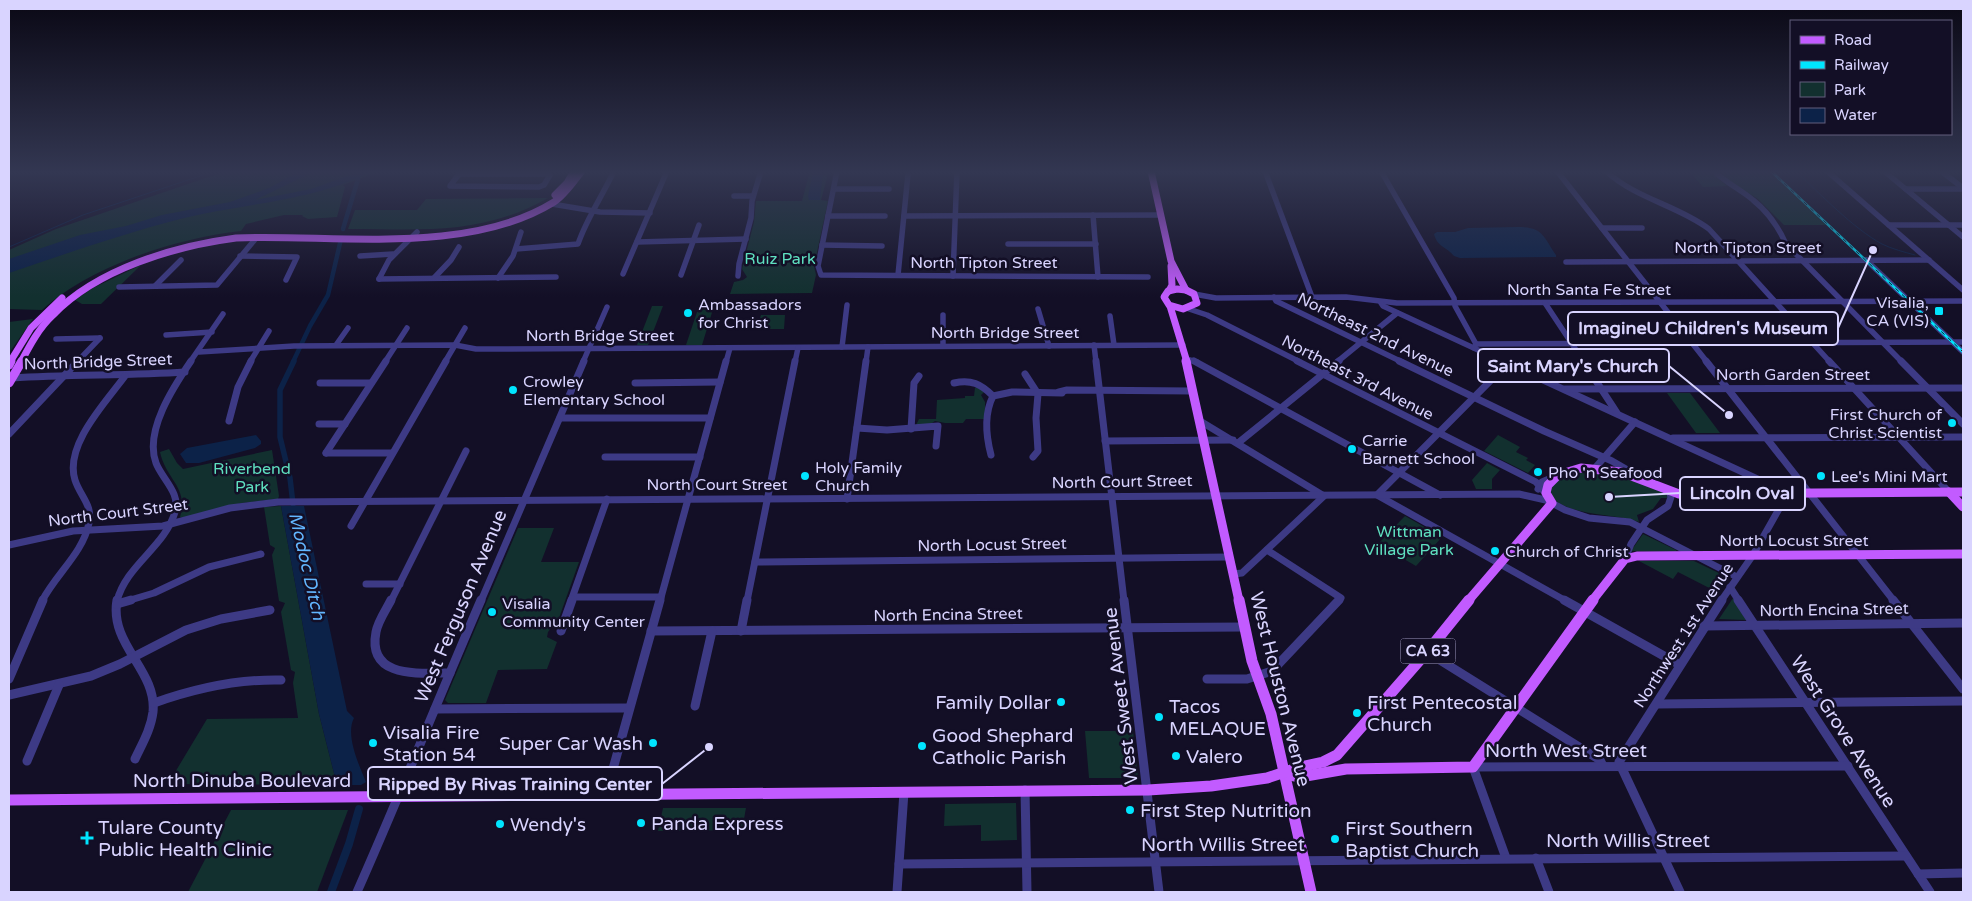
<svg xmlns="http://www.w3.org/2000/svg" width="1972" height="901" font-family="'Varela Round',sans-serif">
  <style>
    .green { fill: #12302f }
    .water { fill: #0c2248 }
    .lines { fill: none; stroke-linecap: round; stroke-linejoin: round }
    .stream { stroke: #0c2248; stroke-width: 1 }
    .canal-far2 { stroke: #0c2248; stroke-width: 4.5 }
    .canal-far1 { stroke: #0c2248; stroke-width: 5.5 }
    .canal { stroke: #0c2248; stroke-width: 8 }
    .minor-far2 { stroke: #3d3a85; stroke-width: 5.5 }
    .minor-far1 { stroke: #3d3a85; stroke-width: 7 }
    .minor { stroke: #3d3a85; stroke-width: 9 }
    .major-far2 { stroke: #c25bff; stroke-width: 7 }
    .major-far1 { stroke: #c25bff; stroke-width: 9 }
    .major { stroke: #c25bff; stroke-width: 11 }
    .rail-casing { stroke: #00e5ff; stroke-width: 2.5 }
    .rail { stroke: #130f26; stroke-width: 1; stroke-dasharray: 4.5; stroke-linecap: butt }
    .poi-dot { fill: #00e5ff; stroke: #130f26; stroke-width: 2 }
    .labels { text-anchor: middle; stroke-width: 5; stroke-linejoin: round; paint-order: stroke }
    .shield { fill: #130f26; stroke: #9e99be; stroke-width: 1 }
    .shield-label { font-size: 15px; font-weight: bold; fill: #d9d4ff }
    .street-label { font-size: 16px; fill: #d9d4ff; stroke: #130f26 }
    .park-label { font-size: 16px; fill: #5fe0c0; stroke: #130f26 }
    .poi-label { font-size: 16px; fill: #d9d4ff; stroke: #130f26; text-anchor: start }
    .water-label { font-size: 18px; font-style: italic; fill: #62b6ff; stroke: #130f26 }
    .near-street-label { font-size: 19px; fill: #d9d4ff; stroke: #130f26 }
    .near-poi-label { font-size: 19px; fill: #d9d4ff; stroke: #130f26; text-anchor: start }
    .leader { fill: none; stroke: #d9d4ff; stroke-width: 2 }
    .callout-dot { fill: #d9d4ff; stroke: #130f26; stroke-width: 2 }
    .callout { fill: #130f26; stroke: #d9d4ff; stroke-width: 2 }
    .callout-label { font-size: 18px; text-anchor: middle; font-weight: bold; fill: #d9d4ff }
  </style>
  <rect width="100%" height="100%" fill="#130f26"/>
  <g class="green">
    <path d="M226,171H380L343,185L345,187L337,217L308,219L302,216L303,215H284L246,224L241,231C176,238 91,266 42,310L9,309V250L56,229Z"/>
    <polygon points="810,171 829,171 821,200 828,201 814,266 816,275 812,293 730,294 734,282 743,280 747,277 742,269 754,222 756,201 802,201"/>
    <polygon points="1689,171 1709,171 1727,186 1703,187"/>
    <polygon points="1720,171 1770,171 1826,225 1784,225 1758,199 1731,182"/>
    <path d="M548,198C481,236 422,229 348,229L355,210H417L426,199Z"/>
    <polygon points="141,265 101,304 82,304 75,300 93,288"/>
    <polygon points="652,306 663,306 648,345 637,345"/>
    <polygon points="699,306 714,306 702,345 686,345"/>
    <polygon points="761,315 785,315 784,329 756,329"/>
    <polygon points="33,319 9,353 9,322"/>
    <polygon points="980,386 984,392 981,395 985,402 985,419 966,419 963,423 945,423 935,421 929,425 916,425 919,419 936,419 937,400 965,398 965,396 974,396 975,388"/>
    <polygon points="1667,393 1690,393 1720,433 1696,433"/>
    <polygon points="1498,435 1520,447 1516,452 1528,458 1526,460 1535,465 1528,473 1484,451"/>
    <path d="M169,449L177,463L183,469L272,450L279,496L278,499L242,503L183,518L180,517C189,487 166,480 160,452Z"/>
    <polygon points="1487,463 1500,470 1492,479 1492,489 1476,489 1472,480"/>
    <path d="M1581,472L1622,475L1665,493L1668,498H1661L1653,509L1637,515L1639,522C1611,512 1573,518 1550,496V487L1559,479Z"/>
    <polygon points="281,506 319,714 337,785 168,784 207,719 298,718 293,683 295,672 291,670 281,612 285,603 279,601 272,555 275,548 270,545 264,507"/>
    <polygon points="1405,516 1442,537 1416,566 1378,544"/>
    <polygon points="518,528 554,528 541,562 579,562 559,618 548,632 547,637 557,642 547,669 498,670 486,703 448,703 445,700"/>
    <polygon points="1643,534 1676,550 1677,552 1631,551"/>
    <polygon points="1639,561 1694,561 1727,577 1717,592 1678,572 1673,579"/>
    <polygon points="1733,598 1746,620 1719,619"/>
    <polygon points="1085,731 1133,731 1138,778 1089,778"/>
    <polygon points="1016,803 1017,840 981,841 981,825 944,826 945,804"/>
    <polygon points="663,808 746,808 742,830 658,831"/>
    <polygon points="231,810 348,810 317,892 188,892"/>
  </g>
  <g class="water">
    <path d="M300,171H315L255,200L311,189L362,171H372C313,202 243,203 180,219C122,234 65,254 9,273V259L80,235L126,226L162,215L230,202L269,188Z"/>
    <polygon points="823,171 820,200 809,200 808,196 813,172"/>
    <path d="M1518,227C1543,227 1543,236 1556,255V257L1460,258L1454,256C1447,247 1437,247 1434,234L1437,232H1455L1468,228Z"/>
    <polygon points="256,435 261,441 261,444 255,448 199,463 186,463 180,454 187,448"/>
    <path d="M281,506H304L347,711L354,718C345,735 359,765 366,782L361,785H337L319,714Z"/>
  </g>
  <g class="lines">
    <g class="stream">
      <path d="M1796,171C1819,193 1854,229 1882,244C1892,249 1904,252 1915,255"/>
      <polyline points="9,247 83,215 215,171"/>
    </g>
    <g class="canal-far2">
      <polyline points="343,229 358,179"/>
      <polyline points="293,362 310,326 328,295 341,239"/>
    </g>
    <polyline class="canal-far1" points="293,504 290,478 280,437 280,390 294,361"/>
    <polyline class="canal" points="331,892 349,844 359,809"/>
    <g class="minor-far2">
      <polyline points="837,171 818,266 821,275 1148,277"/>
      <polyline points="1265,171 1312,297"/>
      <polyline points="1381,171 1454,298 1455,306 1476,344"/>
      <polyline points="1557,171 1707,362"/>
      <path d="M1606,171C1636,199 1677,205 1709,229L1830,362"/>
      <path d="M1714,171C1726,183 1740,189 1753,200C1768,212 1778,226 1786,244L1902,362"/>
      <polyline points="1827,171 1963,290"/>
      <polyline points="1884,171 1963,237"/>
      <polyline points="1941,171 1963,188"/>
      <polygon points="459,174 546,174 550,175 544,185 539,187 450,186"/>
      <polyline points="834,189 889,189"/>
      <polyline points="1906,189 1963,189"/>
      <polyline points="734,196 753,196"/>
      <polyline points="552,204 600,212 650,213"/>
      <polyline points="1093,215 1098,277"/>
      <polyline points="828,216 885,216"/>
      <polyline points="904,216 1161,215"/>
      <polyline points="1889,225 1963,225"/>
      <polyline points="1602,228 1642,228"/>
      <polyline points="637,242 746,239"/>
      <polyline points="1008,244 1096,244"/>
      <polyline points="822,245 882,246"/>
      <path d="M516,249L578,244C586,220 601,198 612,175"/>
      <polyline points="240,256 297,257 286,280"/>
      <polyline points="360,256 393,254"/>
      <polyline points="1866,260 1963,352"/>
      <polyline points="1566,262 1929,260"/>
      <polyline points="623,274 667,171"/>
      <polyline points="681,275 699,225"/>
      <polyline points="898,275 908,174"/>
      <polyline points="738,276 739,264 751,218 752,201 761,171"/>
      <polyline points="953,276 957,171"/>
      <polyline points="434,278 451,260 459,247"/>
      <polyline points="498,278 513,256 521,232"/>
      <polyline points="379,279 556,277"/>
      <polyline points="379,279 389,260 417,232"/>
      <polyline points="155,286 181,260"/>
      <polyline points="119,287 217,285 257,237"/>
      <polyline points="1194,294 1216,298 1346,297 1397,303 1963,301"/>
      <polyline points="1274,297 1276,301 1402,362"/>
      <polyline points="1381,303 1383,306 1504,362"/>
      <polyline points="1545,303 1584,362"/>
      <polyline points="1186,308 1207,315 1300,362"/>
      <polyline points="1038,309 1049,346"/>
      <polyline points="943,315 943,346"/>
      <polyline points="1110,316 1114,345"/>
      <polyline points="166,335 212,332"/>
      <polyline points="56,339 100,338"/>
      <polyline points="336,345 348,328"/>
      <polyline points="1094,345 1096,362"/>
      <polyline points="842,347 847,305"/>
      <polyline points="1474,348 1476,344 1963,342"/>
      <polyline points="199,352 294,346 455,345 476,349 492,349 1183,345"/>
      <polyline points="1186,359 1197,362"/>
      <polyline points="77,362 100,338"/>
      <polyline points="190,362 223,314"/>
      <polyline points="250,362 269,331"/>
      <polyline points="385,362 407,328"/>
      <polyline points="445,362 465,328"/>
      <polyline points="583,362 607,307"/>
      <polyline points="726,362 730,348"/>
      <polyline points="795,362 798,348"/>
      <polyline points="866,362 868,347"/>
      <polyline points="1337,362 1397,313"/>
    </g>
    <g class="minor-far1">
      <polyline points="1096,361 1124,601"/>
      <polyline points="1194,361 1440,495"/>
      <polyline points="1297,361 1536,482 1547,495"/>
      <polyline points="1399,361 1544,431 1612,461 1638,476"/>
      <polyline points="1502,361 1788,493 1753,555 1721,601"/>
      <polyline points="1583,361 1617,413"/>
      <polyline points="1706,361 1894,601"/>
      <polyline points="1829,361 1949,492"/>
      <polyline points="1901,361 1963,424"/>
      <polyline points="1508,363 1377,495 1566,601"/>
      <polyline points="1025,374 1038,394 1036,418 1038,451 1033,457"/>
      <path d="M12,378C70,374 127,376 185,372"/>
      <polyline points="320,383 371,383"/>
      <polyline points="635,383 720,382"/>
      <path d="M954,383C971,379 981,384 993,396"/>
      <polyline points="1565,389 1963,388"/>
      <polyline points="1059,392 1067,390 1193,391"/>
      <polyline points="993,396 1012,392 1062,393"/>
      <polyline points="560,418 710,418"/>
      <polyline points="229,421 238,387 251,361"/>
      <polyline points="1200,421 1324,496 1242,573 1233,574"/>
      <polyline points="319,424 345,424"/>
      <polyline points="857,428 887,430 938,426 936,446"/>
      <polyline points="911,429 914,383 919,376"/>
      <polyline points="9,434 78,361"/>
      <polyline points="1673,438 1963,437"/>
      <polyline points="1105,441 1233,440"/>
      <polyline points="1238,443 1339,361"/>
      <polyline points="326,453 386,361"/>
      <polyline points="326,453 392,453"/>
      <path d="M991,455C986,436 984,414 993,396"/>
      <polyline points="605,457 700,457"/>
      <polyline points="1595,468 1635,422"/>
      <polyline points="1538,489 1542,482 1556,476"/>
      <polyline points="847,499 866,361"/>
      <polyline points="1552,503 1565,510 1589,518 1630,522 1737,577"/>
      <polyline points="351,526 446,361"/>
      <polyline points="9,545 73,531 163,526 230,508 278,502 1519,494 1550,501"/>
      <polyline points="1267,550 1341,598 1338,601"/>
      <polyline points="1625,559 1631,544 1647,520 1668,506 1671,497 1669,491"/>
      <polyline points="755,562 1229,557"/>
      <polyline points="366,584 400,584"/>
      <polyline points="1730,587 1739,601"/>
      <polyline points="574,597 661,597"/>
      <path d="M42,601C56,574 83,553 89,523C93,505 80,496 75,480C64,445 106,402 125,376"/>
      <path d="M117,601C126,565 165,547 175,512C181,493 162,479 156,463C144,431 174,386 191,361"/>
      <polyline points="127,601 154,593 209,567 261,554"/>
      <polyline points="391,601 466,451"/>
      <polyline points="481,601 584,361"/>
      <polyline points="571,601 607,499"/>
      <polyline points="660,601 726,361"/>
      <polyline points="747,601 795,361"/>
    </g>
    <g class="minor">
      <path d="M117,600C109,645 157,670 153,712C151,729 142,744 135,759"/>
      <path d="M391,600C386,610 378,621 376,632C367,679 419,673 450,673"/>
      <polyline points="1124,600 1159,892"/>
      <polyline points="1564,600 1680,665"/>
      <polyline points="1738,600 1930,892"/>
      <polyline points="1893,600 1963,689"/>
      <polyline points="117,604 131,600"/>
      <polyline points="1704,626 1963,623"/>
      <polyline points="561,631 572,600"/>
      <polyline points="651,631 1244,627"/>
      <polyline points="741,631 747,600"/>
      <polyline points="1427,652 1600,760 1603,766"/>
      <polyline points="9,679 43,600"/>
      <polyline points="1207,679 1247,679 1272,671 1339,600"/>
      <polyline points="9,695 91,676 120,664 186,630 221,619 270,610"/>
      <path d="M154,703C196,688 236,679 281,680"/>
      <polyline points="1657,704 1963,701"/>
      <polyline points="695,706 712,631"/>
      <polyline points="435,709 629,708"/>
      <polyline points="27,761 59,685"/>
      <polyline points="1025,790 1027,892"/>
      <polyline points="606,794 660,600"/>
      <polyline points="1506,858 1473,767 1848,766"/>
      <polyline points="1536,858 1549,892"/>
      <polyline points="899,864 1906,856"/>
      <polyline points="1918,874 1963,873"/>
      <path d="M357,892C400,795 439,697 481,600"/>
      <polyline points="897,892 904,792"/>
      <polyline points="1680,892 1619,762 1722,600"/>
    </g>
    <g class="major-far2">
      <polyline points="1151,171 1171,261 1186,290"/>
      <polyline points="555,195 567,183 574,171"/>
      <polygon points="1177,289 1186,290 1194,294 1197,303 1183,309 1169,305 1164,297 1168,291"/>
      <polyline points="1169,291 1172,285 1171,266"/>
      <polyline points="1170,306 1187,362"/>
      <polyline points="10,362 31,328 62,298"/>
      <path d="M21,362C30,345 39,328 53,315C97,269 175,246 236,238C335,234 467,256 554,202C565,195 574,181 582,171"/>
    </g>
    <g class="major-far1">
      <polyline points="1186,361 1239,601"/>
      <polyline points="9,365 11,361"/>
      <polyline points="9,383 22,361"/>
      <polyline points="1949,492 1963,507"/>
      <polyline points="1468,601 1552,503 1546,493 1548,485 1558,475 1581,468 1621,472 1679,494 1963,492"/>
      <polyline points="1592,601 1625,559 1637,556 1963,554"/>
    </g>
    <g class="major">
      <polyline points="1239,600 1252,661 1271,714 1311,892"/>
      <polyline points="1285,774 1300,777 1346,769 1473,767 1593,600"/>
      <polyline points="9,800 1148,790 1211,786 1267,778 1300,767 1323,762 1337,755 1427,652 1469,600"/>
    </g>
    <g class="rail-casing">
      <polyline id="rail" points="1771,171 1963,352"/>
    </g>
    <use href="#rail" class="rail"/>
  </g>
  <linearGradient id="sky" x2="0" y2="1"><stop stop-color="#0a0815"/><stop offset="0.58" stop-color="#333752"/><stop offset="1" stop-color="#333752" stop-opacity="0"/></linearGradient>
  <rect width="1972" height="297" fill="url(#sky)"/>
  <g class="poi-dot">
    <rect x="1934" y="306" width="10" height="10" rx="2.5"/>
    <circle cx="688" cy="313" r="5"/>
    <circle cx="513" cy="390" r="5"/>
    <circle cx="1952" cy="423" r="5"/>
    <circle cx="1352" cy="449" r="5"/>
    <circle cx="1538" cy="472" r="5"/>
    <circle cx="805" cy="476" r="5"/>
    <circle cx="1821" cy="476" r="5"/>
    <circle cx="1495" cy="551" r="5"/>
    <circle cx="492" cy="612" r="5"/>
    <circle cx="1061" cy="702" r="5"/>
    <circle cx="1357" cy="713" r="5"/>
    <circle cx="1159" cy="717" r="5"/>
    <circle cx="373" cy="743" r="5"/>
    <circle cx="653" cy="743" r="5"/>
    <circle cx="922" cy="746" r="5"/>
    <circle cx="1176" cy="756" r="5"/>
    <circle cx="1130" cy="810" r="5"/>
    <circle cx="641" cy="823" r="5"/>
    <circle cx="500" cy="824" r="5"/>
    <path d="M84.5 830.5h5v5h5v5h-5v5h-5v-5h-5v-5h5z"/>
    <circle cx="1335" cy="839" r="5"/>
  </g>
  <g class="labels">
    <rect class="shield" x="1400.5" y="638.5" width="55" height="25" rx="4"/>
    <g class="shield-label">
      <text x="1428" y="656">CA 63</text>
    </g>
    <g class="street-label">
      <text x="1748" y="253">North Tipton Street</text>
      <text x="984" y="268">North Tipton Street</text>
      <text x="1589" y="295">North Santa Fe Street</text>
      <text x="1005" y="338">North Bridge Street</text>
      <text transform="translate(1376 334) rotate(26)" y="6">Northeast 2nd Avenue</text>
      <text x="600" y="341">North Bridge Street</text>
      <text transform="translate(98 361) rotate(-2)" y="6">North Bridge Street</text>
      <text x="1793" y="380">North Garden Street</text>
      <text transform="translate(1358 377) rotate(27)" y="6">Northeast 3rd Avenue</text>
      <text transform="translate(1122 481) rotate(-1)" y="6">North Court Street</text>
      <text x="717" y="490">North Court Street</text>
      <text transform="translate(118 512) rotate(-7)" y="6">North Court Street</text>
      <text x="1794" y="546">North Locust Street</text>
      <text transform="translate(992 544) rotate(-1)" y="6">North Locust Street</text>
      <text transform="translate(1834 609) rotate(-1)" y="6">North Encina Street</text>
      <text transform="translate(948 614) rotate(-1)" y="6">North Encina Street</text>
      <text transform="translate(1683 635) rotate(-57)" y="6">Northwest 1st Avenue</text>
    </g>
    <g class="park-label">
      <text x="780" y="264">Ruiz Park</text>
      <text x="252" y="474">Riverbend<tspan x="252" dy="18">Park</tspan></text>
      <text x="1409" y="537">Wittman<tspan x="1409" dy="18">Village Park</tspan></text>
    </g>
    <g class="poi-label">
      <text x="1929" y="308" text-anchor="end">Visalia,<tspan x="1929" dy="18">CA (VIS)</tspan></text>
      <text x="698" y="310">Ambassadors<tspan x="698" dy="18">for Christ</tspan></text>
      <text x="523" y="387">Crowley<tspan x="523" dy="18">Elementary School</tspan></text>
      <text x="1942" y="420" text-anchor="end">First Church of<tspan x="1942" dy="18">Christ Scientist</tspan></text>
      <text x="1362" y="446">Carrie<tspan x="1362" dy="18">Barnett School</tspan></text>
      <text x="815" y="473">Holy Family<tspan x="815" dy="18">Church</tspan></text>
      <text x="1548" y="478">Pho 'n Seafood</text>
      <text x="1831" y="482">Lee's Mini Mart</text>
      <text x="1505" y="557">Church of Christ</text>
      <text x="502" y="609">Visalia<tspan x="502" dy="18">Community Center</tspan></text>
    </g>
    <g class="water-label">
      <text transform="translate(307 566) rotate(77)" y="6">Modoc Ditch</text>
    </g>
    <g class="near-street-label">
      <text transform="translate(460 606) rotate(-67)" y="7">West Ferguson Avenue</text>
      <text transform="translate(1281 689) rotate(76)" y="7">West Houston Avenue</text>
      <text transform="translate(1120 696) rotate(-97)" y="7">West Sweet Avenue</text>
      <text transform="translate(1844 731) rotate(57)" y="7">West Grove Avenue</text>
      <text x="1566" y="757">North West Street</text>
      <text x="242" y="787">North Dinuba Boulevard</text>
      <text x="1628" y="847">North Willis Street</text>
      <text x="1223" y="851">North Willis Street</text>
    </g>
    <g class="near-poi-label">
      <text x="1051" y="709" text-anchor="end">Family Dollar</text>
      <text x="1367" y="709">First Pentecostal<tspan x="1367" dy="22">Church</tspan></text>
      <text x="1169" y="713">Tacos<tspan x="1169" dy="22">MELAQUE</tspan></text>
      <text x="383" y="739">Visalia Fire<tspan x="383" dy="22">Station 54</tspan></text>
      <text x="932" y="742">Good Shephard<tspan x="932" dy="22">Catholic Parish</tspan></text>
      <text x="643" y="750" text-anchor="end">Super Car Wash</text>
      <text x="1186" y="763">Valero</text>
      <text x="1140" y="817">First Step Nutrition</text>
      <text x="651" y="830">Panda Express</text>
      <text x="510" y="831">Wendy's</text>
      <text x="98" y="834">Tulare County<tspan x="98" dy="22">Public Health Clinic</tspan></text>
      <text x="1345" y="835">First Southern<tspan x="1345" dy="22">Baptist Church</tspan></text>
    </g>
  </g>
  <path class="leader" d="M1873 250L1838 328M1729 415L1669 366M1609 497L1680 493M709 747L662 784"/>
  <g class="callout-dot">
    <circle cx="1873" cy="250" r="5"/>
    <circle cx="1729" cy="415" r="5"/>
    <circle cx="1609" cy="497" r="5"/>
    <circle cx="709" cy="747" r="5"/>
  </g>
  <g class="callout">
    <rect x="1568" y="312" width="270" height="33" rx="5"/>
    <rect x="1478" y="349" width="191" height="33" rx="5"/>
    <rect x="1680" y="477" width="125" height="33" rx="5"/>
    <rect x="368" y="767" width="294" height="33" rx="5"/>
  </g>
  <g class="callout-label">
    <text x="1703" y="334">ImagineU Children's Museum</text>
    <text x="1573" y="372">Saint Mary's Church</text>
    <text x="1742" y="499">Lincoln Oval</text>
    <text x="515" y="790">Ripped By Rivas Training Center</text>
  </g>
  <rect width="1972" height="901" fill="none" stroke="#d9d4ff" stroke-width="20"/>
  <rect x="1790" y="20" width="162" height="115" fill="#130f26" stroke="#625e7d"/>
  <rect x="1800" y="36" width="25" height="8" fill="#c25bff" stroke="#625e7d"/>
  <text x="1834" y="45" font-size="15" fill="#d9d4ff">Road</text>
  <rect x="1800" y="61" width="25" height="8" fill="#00e5ff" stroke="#625e7d"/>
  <text x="1834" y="70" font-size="15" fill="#d9d4ff">Railway</text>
  <rect x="1800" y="82" width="25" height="15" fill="#12302f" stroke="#625e7d"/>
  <text x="1834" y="95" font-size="15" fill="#d9d4ff">Park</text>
  <rect x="1800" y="108" width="25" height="15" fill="#0c2248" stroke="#625e7d"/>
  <text x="1834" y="120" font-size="15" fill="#d9d4ff">Water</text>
</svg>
